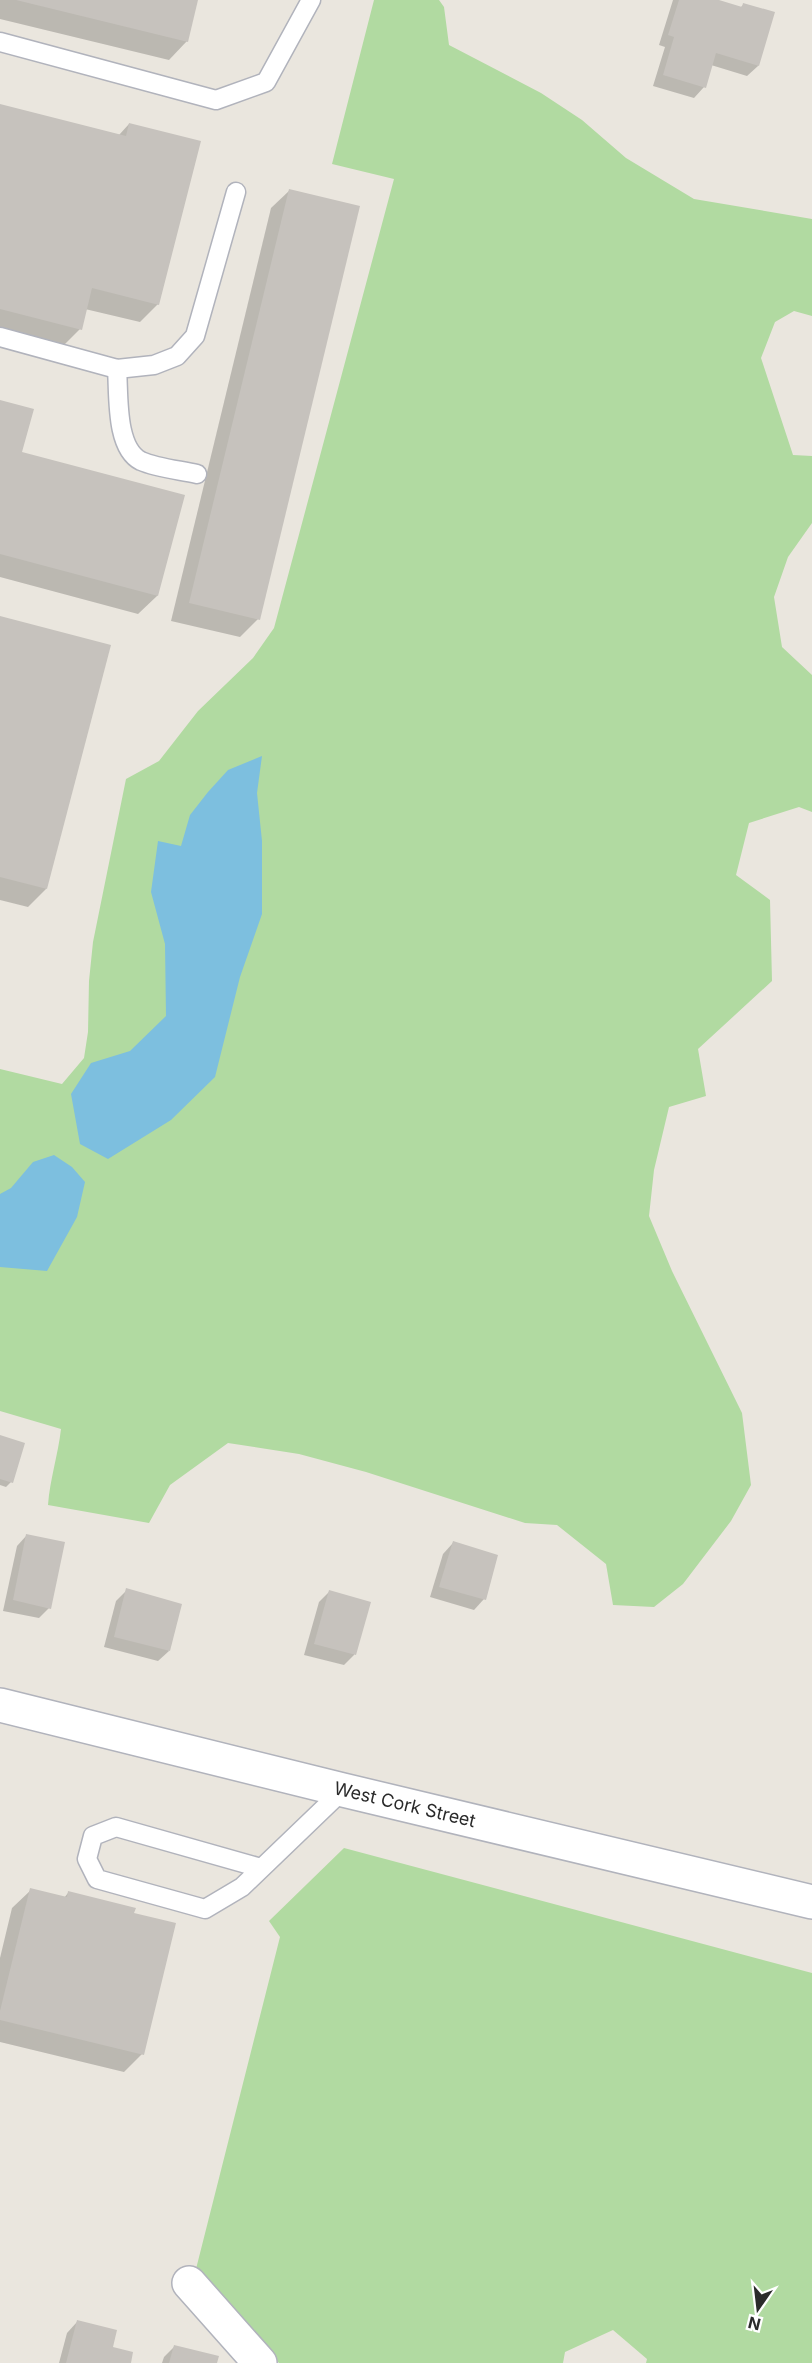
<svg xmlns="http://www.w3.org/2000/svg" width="812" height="2363" font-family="Inter,sans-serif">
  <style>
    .green { fill: #b1daa1 }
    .water { fill: #7dbfdf }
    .shadow { fill: #0003 }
    .building { fill: #c6c2bd }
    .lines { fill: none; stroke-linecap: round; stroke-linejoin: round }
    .lane-casing { stroke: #b1b3bc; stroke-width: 21 }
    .street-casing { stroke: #b1b3bc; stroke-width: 36 }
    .secondary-casing { stroke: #b1b3bc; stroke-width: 36 }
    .lane { stroke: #fff; stroke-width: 18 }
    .street { stroke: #fff; stroke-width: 33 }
    .secondary { stroke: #fff; stroke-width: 33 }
    .labels { text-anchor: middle; stroke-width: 6; stroke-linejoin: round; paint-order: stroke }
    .street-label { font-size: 18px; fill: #2a2a2a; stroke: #fff }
  </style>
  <rect width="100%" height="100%" fill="#eae6de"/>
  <g class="green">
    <path d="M374,0H439L444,7L449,45L541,93L582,120L626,158L694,199L812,219V316L794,311L775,322L761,358L793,455L812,456V523L788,557L774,597L782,647L812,675V812L799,807L749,823L736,875L770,900L772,981L698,1049L706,1096L669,1107L654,1170L649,1216L672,1271L742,1413L751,1485L731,1521L683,1584L654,1607L613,1605L606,1564L557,1525L525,1523L366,1472L299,1454L228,1443L170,1485L149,1523L48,1505C50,1479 58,1455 61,1429L0,1411V1069L62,1084L84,1058L88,1032L89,981L93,942L126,779L159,761L198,711L253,658L274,628L394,179L332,164Z"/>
    <polygon points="344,1848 812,1973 812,2363 646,2363 647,2359 613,2330 565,2352 563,2363 279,2363 196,2269 280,1937 269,1921"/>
  </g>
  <g class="water">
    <polygon points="262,756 257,793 262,841 262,914 240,977 215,1077 171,1120 108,1159 80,1144 71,1094 91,1063 130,1051 166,1016 165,944 151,892 158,841 181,846 190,815 208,792 228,770"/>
    <polygon points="54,1155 72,1167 85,1182 77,1217 47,1271 0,1267 0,1194 11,1188 33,1162"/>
  </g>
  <g class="shadow">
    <polygon points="0,0 197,0 187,41 169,60 0,19"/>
    <polygon points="673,0 713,0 740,8 744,4 758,66 747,76 711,65 704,87 694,98 653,86 665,47 659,45"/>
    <polygon points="0,106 119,135 129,124 158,304 140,322 85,309 80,329 62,347 0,331"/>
    <polygon points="290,190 258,619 240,637 171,621 271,208"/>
    <polygon points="0,402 21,453 183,496 157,596 138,614 0,577"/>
    <polygon points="0,617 46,889 28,907 0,900"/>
    <polygon points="0,1437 11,1482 6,1487 0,1485"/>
    <polygon points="27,1535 49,1608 39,1618 3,1611 17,1546"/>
    <polygon points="453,1543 484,1599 474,1610 430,1597 443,1554"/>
    <polygon points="127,1590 169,1651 158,1661 104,1647 116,1601"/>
    <polygon points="329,1592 369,1603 354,1655 344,1665 304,1655 319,1602"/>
    <polygon points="31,1890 64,1898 68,1893 132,1914 142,2054 124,2072 0,2042 0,1958 12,1908"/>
    <polygon points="77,2322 112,2348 129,2363 59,2363 67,2333"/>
    <polygon points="174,2347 215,2363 162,2363 164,2357"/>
  </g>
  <g class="building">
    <polygon points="16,0 198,0 188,42"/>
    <polygon points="679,0 719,0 742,7 743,3 775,12 759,66 716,53 706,88 663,75 674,37 668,35"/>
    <polygon points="0,104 126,136 129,123 201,141 159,305 92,288 82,330 0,309"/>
    <polygon points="289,189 360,206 260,620 189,603"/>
    <polygon points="0,400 34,409 22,452 185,495 158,596 0,554"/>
    <polygon points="0,616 111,645 47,889 0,877"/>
    <polygon points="0,1435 25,1443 13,1483 0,1479"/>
    <polygon points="26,1534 65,1542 51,1609 13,1600"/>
    <polygon points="453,1541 498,1555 486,1600 439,1587"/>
    <polygon points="126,1588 182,1604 170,1651 114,1637"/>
    <polygon points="329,1590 371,1602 356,1655 314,1644"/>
    <polygon points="30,1888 67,1897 68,1891 136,1908 134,1913 176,1923 144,2055 0,2020 0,2011"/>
    <polygon points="77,2320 117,2330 113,2347 133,2352 131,2363 66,2363"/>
    <polygon points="174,2345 219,2356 217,2363 169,2363"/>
  </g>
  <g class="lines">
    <g class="lane-casing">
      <g id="lane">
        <polyline points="0,42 216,100 266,82 311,0"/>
        <polyline points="0,337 117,369 154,365 177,356 195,336 236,192"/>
        <path d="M117,369C119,394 115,448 141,461C157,468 179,470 197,474"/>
        <polyline points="261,1868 116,1827 93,1836 87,1859 97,1879 205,1909 242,1887 343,1790"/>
      </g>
    </g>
    <g class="street-casing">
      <polyline id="street" points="189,2283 260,2363"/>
    </g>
    <g class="secondary-casing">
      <g id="secondary">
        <path id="s1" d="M0,1705L343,1790L812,1902"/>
      </g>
    </g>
    <use href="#lane" class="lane"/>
    <use href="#street" class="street"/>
    <use href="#secondary" class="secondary"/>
  </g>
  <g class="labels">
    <g class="street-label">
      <text dy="6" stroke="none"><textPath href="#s1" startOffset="417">West Cork Street</textPath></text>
    </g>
  </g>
  <g transform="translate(758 2309) rotate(194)" stroke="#ffffff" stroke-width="4.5" paint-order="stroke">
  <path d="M0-4.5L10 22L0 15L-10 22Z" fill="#2a2a2a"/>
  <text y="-9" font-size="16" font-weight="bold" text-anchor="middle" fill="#2a2a2a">N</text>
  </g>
</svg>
